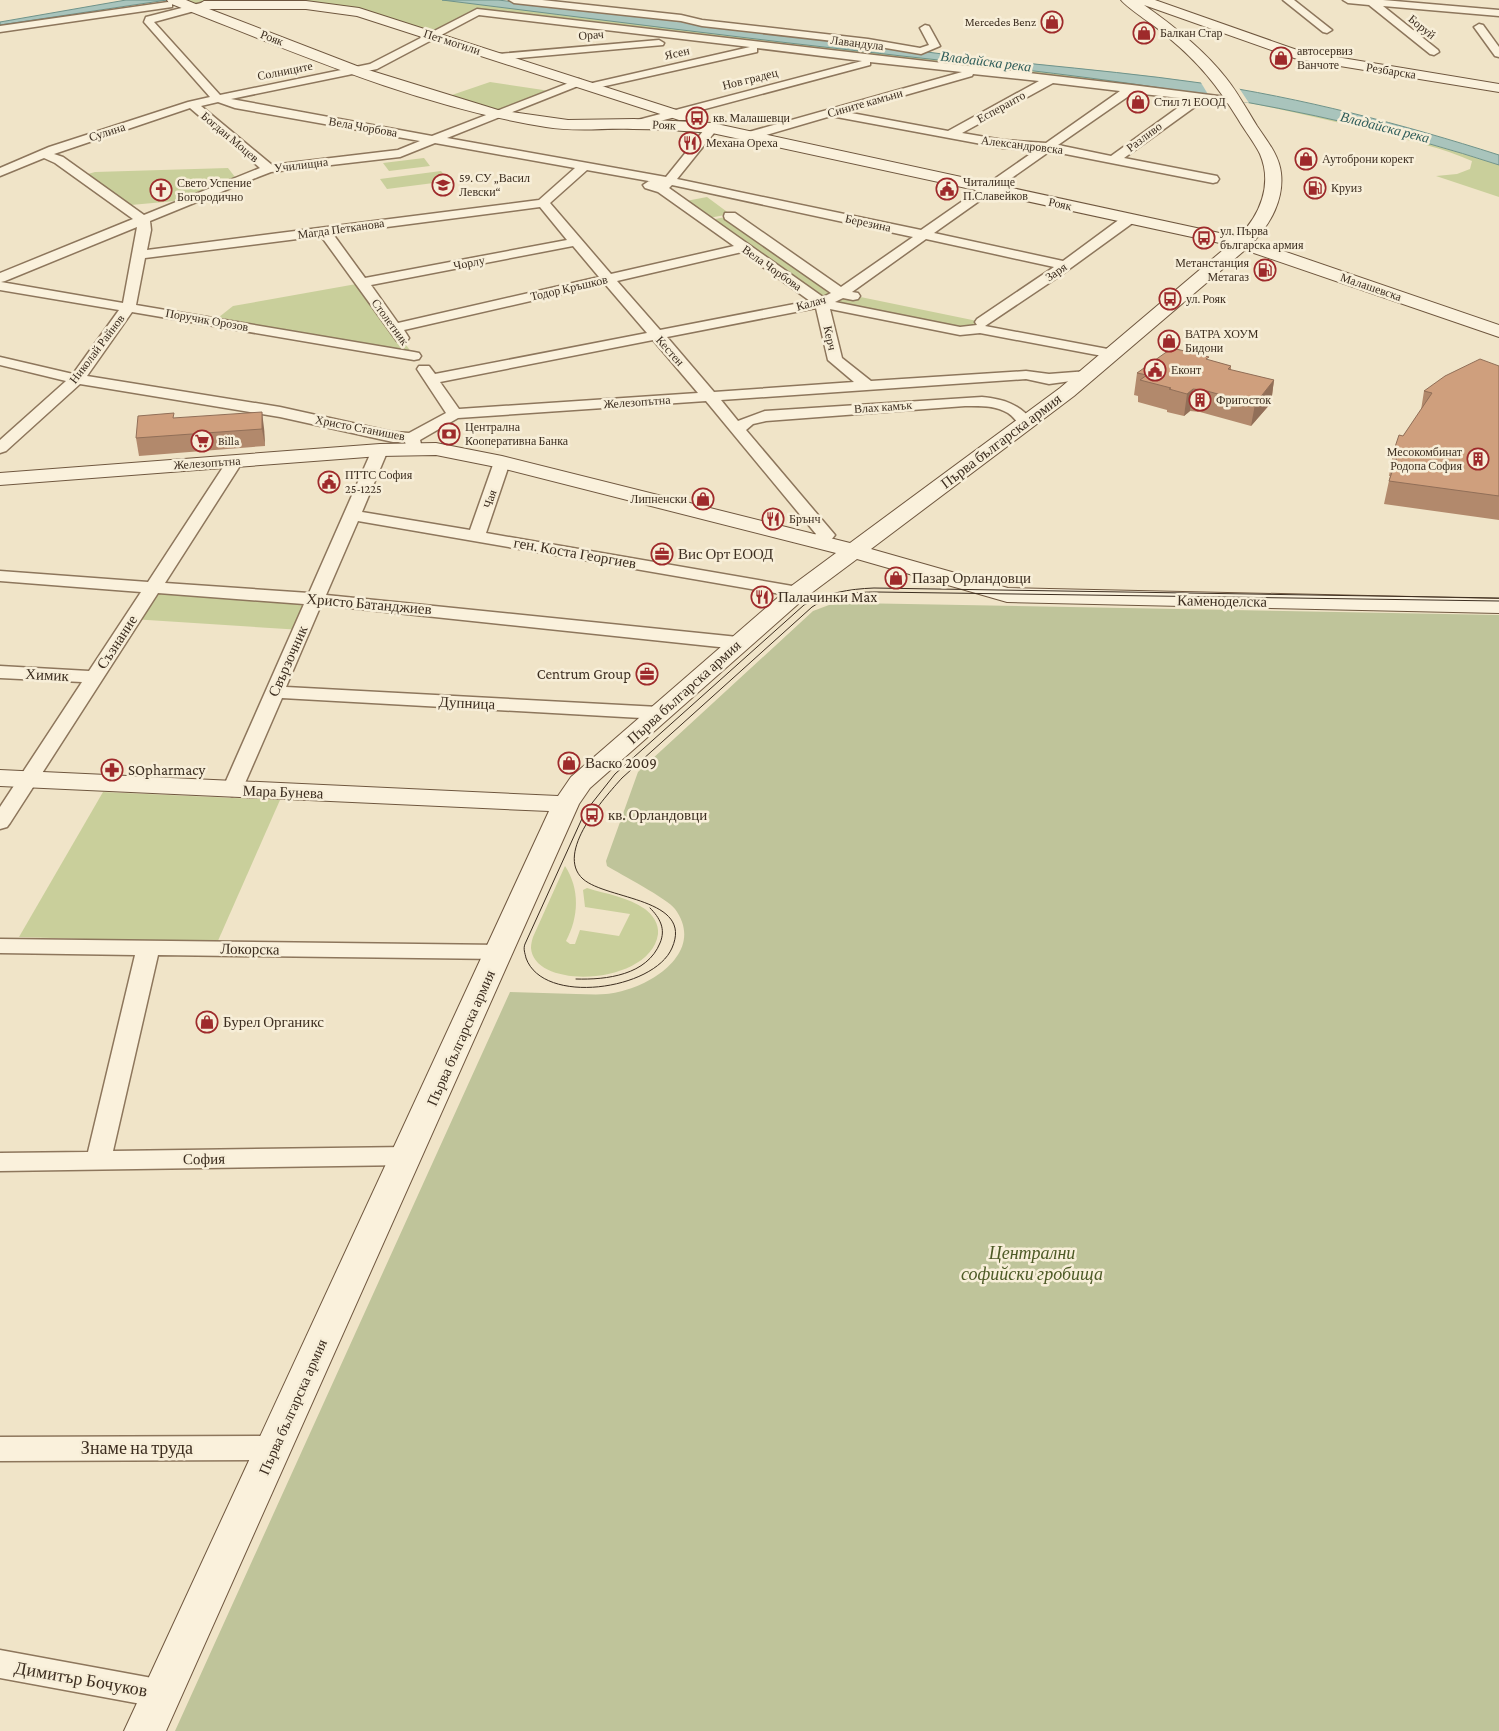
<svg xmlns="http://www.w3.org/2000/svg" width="1499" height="1731" font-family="'Crimson Pro',serif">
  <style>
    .green { fill: #c9cf9b }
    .cemetery { fill: #bfc49a }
    .water { fill: #a9c4bc; stroke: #6f938a }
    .pier { fill: #f0e4c8 }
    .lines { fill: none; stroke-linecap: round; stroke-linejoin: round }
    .street-casing { stroke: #8d765c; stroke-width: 3 }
    .secondary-casing { stroke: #6f573f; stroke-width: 2 }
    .street { fill: #faf1dc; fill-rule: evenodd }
    .secondary { fill: #faf1dc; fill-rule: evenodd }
    .tram { stroke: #3d2e20; stroke-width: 1 }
    .wall { fill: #b2896c }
    .shaded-wall { fill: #916f58 }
    .building { fill: #cf9f7d; stroke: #916f58 }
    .labels { text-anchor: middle; stroke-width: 5; stroke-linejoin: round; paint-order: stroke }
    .far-poi-label { font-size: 12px; fill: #3d2e20; stroke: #f7eed8; text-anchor: start }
    .far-street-label { font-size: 12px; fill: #3d2e20; stroke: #f7eed8 }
    .far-water-label { font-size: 14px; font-style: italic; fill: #2f5d5a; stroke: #f7eed8 }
    .street-label { font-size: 15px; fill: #3d2e20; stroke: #f7eed8 }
    .poi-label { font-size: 15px; fill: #3d2e20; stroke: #f7eed8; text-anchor: start }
    .near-park-label { font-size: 18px; font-style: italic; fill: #4d5a26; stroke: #f7eed8 }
    .near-street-label { font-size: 18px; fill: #3d2e20; stroke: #f7eed8 }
  </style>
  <rect width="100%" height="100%" fill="#f0e4c8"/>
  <g class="green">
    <polygon points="174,0 442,0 1046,71 1208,94 1209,97 477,12 433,36 337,8 197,5"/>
    <polygon points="490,82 550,91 499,111 449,96"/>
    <path d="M1248,102C1333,118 1417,138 1499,165V197L1436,176L1457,174L1470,169L1472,161C1443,148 1411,141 1380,133C1337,122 1293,112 1249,103Z"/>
    <polygon points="424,158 430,166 389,171 383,163"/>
    <polygon points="228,168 235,177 175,201 131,205 88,174 95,172"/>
    <polygon points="441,171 449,181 387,189 380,179"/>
    <polygon points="707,197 730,214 709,218 686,201"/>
    <polygon points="730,216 841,293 982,322 970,332 822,303 706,221"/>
    <polygon points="362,283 414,356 214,321 233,306"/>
    <polygon points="153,587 315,599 302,630 132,619"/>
    <polygon points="103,792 280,800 217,943 19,937"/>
    <path d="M565,866C580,889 579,917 566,941L570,944H575L580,930L619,936L630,914L585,907L583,890L587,888C606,894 628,897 645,909C653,915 659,924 658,934C651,985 534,991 531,948C531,944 532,940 533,937Z"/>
  </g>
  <path class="cemetery" d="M852,603L1499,615V1731H175L510,992C532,993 554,993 576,994C586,994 596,995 606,994C645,991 708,954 675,909C668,899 620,874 607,866L606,861L638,772L813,611L829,605Z"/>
  <g class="water">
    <polygon points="126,0 167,0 0,25 0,22"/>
    <path d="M442,0H498L863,43C975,61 1089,67 1201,83C1302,98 1402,124 1499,155V165C1305,101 1104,78 902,56C749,39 595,19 442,0Z"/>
  </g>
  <polygon class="pier" points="1200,81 1239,88 1249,103 1209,96"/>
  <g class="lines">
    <g class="street-casing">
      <g id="street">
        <polygon points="509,0 542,0 681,15 702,20 868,39 920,48 929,45 920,28 925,25 929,26 940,46 921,54 868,45 702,26 681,21 514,3"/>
        <polygon points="1283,0 1294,0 1332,30 1327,33 1323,32"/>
        <polygon points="1343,0 1383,0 1499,10 1499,16 1383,6 1438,50 1439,52 1434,55 1430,54 1369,5 1348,3"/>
        <polygon points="168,2 172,3 172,7 0,32 0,26"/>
        <path d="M205,2L209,3V7L154,22L220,95L370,64L477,9L1132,85L1234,98L1240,101L1234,104L1203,101L1124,158L1217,176L1219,179L1217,182L1213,183L1050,151L934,233L1063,261L1124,216H1134L1135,219L1134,222L1061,275L985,326L1113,350L1118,351L1120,354L1118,357L1113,358L980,333L960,335L830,309L842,358L871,381L1026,371L1049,374L1088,371L1093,372L1095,375L1093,378L1049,384L1026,379L721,400L738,421L765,411L982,397C1003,399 1020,404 1033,422L1031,425C1018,428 1017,419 1008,413C995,405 979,406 965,406L766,421L753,424L746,430L835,535C829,543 822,548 812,546L809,542L816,534L706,401L458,418L420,440L422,448L420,451H408L405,442H393L280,417L80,384L6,451L0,453V440L66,381L0,365V357L73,374L119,310L0,290V273L133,219L55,163L44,158L0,176V168L49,147L188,102L210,97L144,22L146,17ZM479,15L750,47L588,84L586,86L588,88L592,89L757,52V48L862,61L630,122L628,124L634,128L870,65V62L962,72L745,133L743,136L749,140L831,116L1003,148L1036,150L921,230L677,179L718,128L712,124L708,125L666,177L447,138L583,84L585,82L579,79L432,136L231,99L377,69ZM973,74L1039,81L948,131L846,112L972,76ZM1053,83L1120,91L1046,143L1003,140L962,133ZM1133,93L1190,99L1111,156L1058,145ZM218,102L235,108L420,141L398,150L272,165L201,106ZM190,108L260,168L144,215L63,157L54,154ZM435,143L575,168L539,200L147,250L151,230L150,221L258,177L271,172L400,157ZM587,170L660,183L649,181L643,185L645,188L658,192L734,246L611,274L550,203ZM672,185L913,237L841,287L735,213H725L724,216L725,219L831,293L823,297L669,188ZM540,207L567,240L365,278L333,234ZM137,227L123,303L1,282L5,281ZM321,236L397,341H407L409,338L404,330L605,284L647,333L435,374L429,366H419L417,369L446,413L409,433L393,432L280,407L87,376L132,312L414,360L419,359L421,356L419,353L414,352L136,305L145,258ZM926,239L1054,267L977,319L975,322L977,325L960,327L835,302L843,298L853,300L858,299L860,296L858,293L852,292ZM573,246L599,277L398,323L371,285ZM742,252L810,301L660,330L617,281ZM816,308L828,360L854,382L714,392L667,337ZM653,340L698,393L459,409L440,382Z"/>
        <polygon points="1479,24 1483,25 1499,47 1499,57 1495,56 1474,27"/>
        <polygon points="659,40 664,43 663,45 498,60 493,57 498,54"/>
        <polygon points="380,445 386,447 388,450 362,512 470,530 494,462 496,459 508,459 510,462 486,533 798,587 804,588 807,592 804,596 798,597 358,521 326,595 738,637 745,639 747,643 745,647 738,649 321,605 286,687 659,707 666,709 669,713 666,717 659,719 282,698 242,790 239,794 232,796 225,794 222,790 304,604 158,593 10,823 7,827 0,829 0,807 82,682 0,678 0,666 89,671 141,592 0,581 0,571 148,582 229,458 241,458 243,461 165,583 309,593 372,450 374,447"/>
        <polygon points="0,939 501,945 509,947 512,952 509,957 501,959 158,955 113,1151 408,1147 417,1150 420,1156 417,1162 408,1165 0,1171 0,1153 88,1152 135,955 0,953"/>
        <polygon points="275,1436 285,1440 289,1448 285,1456 275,1460 0,1461 0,1437"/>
        <polygon points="0,1650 163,1680 174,1684 179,1694 174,1704 163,1708 0,1678"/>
      </g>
    </g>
    <g class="secondary-casing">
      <path id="secondary" d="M167,0H186L198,5L204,1H306L359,8L689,114L692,117L689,120H679L357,16L306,9H209L362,68L498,110L568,120L634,119L712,123L1238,237C1260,216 1273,184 1260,154C1254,142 1245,131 1238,119C1217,85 1199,63 1169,38C1158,27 1129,10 1121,0H1155L1300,51L1499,84V92L1297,59L1144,5C1174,26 1204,50 1226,78C1238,93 1247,110 1257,126C1267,141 1279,155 1281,173C1284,199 1271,223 1254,241L1499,325V337L1245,250L1074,396L871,549L1008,588L1499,599V613L1007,602L857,559L806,597L590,788L579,804L166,1731H124L549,811L0,786V770L558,796L571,777L790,587L836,553L501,468L436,455L380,456L0,485V473L380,444L436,443L502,456L850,543L1060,388L1229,245L712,133C686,131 659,129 633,129C604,128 574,132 546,127C415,106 292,51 169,3Z"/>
    </g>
    <use href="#street" class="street"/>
    <use href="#secondary" class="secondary"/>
    <g class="tram">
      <path d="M1499,598L874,588C848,589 827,593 804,605L615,774L585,812L525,944C523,949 525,953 526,958C543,1006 654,990 672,948C694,898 607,900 583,879C554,853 605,797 622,778L812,607C832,594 854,592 877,592L1499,601"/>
      <path d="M576,979C607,980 647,975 660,943C666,929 660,918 650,908"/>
    </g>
  </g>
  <g class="wall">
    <polygon points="1209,360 1231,366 1231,370 1274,380 1271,403 1251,426 1200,412 1190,411 1184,416 1167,412 1167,410 1138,402 1138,396 1134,395 1137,373"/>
    <polygon points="1499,366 1499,520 1384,504 1390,476 1389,476 1393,453 1403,436 1421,410 1424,391"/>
    <polygon points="175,418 264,428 265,446 139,456 136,438"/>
  </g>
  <g class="shaded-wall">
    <polygon points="1274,380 1271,403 1251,426 1255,404"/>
    <polygon points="1193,389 1190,411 1184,416 1187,394"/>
    <polygon points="262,412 264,428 265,446 262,429"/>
  </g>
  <g class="building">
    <polygon points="1172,348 1209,357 1206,359 1231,366 1228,369 1274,380 1255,404 1203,390 1193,389 1187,394 1169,389 1171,388 1140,380 1147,375 1137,373"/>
    <polygon points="1480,359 1499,366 1499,496 1389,481 1398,454 1393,453 1399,435 1403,436 1432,393 1424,391 1445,376"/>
    <polygon points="262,412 262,429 136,438 138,416 174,413 173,418"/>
  </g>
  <defs>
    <g id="shop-ring" transform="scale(1.125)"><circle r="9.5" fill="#f7eed8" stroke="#9e2a2b" stroke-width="1.5"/><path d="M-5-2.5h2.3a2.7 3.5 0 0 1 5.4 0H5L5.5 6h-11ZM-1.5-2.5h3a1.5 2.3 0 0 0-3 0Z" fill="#9e2a2b"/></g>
    <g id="bus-ring" transform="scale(1.125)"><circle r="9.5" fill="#f7eed8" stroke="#9e2a2b" stroke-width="1.5"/><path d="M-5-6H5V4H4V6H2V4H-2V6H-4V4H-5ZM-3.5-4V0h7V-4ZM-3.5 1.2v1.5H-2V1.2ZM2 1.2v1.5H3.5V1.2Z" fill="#9e2a2b"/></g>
    <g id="restaurant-ring" transform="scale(1.125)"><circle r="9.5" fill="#f7eed8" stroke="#9e2a2b" stroke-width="1.5"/><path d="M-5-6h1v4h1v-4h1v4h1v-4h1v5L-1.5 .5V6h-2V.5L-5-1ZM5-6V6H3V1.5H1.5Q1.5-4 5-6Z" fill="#9e2a2b"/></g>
    <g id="school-ring" transform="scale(1.125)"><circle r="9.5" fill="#f7eed8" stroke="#9e2a2b" stroke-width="1.5"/><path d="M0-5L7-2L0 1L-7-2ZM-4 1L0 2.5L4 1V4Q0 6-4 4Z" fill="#9e2a2b"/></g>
    <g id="fuel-ring" transform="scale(1.125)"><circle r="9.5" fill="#f7eed8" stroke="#9e2a2b" stroke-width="1.5"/><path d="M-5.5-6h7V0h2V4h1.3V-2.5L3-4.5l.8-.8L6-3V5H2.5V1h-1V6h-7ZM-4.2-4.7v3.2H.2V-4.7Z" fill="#9e2a2b"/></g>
    <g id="civic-ring" transform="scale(1.125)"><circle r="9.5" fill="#f7eed8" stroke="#9e2a2b" stroke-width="1.5"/><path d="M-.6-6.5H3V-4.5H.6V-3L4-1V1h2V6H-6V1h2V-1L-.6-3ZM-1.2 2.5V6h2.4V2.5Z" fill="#9e2a2b"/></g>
    <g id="church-ring" transform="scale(1.125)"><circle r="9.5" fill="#f7eed8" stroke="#9e2a2b" stroke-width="1.5"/><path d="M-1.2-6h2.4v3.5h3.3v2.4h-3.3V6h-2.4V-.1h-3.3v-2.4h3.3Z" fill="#9e2a2b"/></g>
    <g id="building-ring" transform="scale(1.125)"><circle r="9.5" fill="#f7eed8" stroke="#9e2a2b" stroke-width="1.5"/><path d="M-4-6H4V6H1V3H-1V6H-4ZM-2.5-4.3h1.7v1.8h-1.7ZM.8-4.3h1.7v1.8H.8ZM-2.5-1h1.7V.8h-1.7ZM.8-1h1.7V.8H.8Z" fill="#9e2a2b"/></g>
    <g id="bank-ring" transform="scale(1.125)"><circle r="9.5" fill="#f7eed8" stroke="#9e2a2b" stroke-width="1.5"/><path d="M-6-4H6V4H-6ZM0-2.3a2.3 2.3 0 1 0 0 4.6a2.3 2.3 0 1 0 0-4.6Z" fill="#9e2a2b"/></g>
    <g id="supermarket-ring" transform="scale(1.125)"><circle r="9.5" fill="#f7eed8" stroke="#9e2a2b" stroke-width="1.5"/><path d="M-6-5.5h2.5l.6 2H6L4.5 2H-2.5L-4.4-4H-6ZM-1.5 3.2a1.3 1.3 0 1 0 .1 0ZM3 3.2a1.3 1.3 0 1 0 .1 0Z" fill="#9e2a2b"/></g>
    <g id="office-ring" transform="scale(1.125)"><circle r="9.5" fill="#f7eed8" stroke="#9e2a2b" stroke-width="1.5"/><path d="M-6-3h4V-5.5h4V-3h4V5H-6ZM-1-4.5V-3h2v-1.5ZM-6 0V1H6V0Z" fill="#9e2a2b"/></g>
    <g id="pharmacy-ring" transform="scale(1.125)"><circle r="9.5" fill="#f7eed8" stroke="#9e2a2b" stroke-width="1.5"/><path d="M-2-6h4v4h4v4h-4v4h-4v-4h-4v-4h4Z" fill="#9e2a2b"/></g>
  </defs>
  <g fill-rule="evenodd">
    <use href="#shop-ring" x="1052" y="22"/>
    <use href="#shop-ring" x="1144" y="33"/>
    <use href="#shop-ring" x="1281" y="58"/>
    <use href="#shop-ring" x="1138" y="102"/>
    <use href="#bus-ring" x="697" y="118"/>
    <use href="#restaurant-ring" x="690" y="143"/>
    <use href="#shop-ring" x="1306" y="159"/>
    <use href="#school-ring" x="443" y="185"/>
    <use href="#fuel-ring" x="1315" y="188"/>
    <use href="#civic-ring" x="947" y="189"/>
    <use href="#church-ring" x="161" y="190"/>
    <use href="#bus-ring" x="1204" y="238"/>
    <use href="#fuel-ring" x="1265" y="270"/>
    <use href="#bus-ring" x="1170" y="299"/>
    <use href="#shop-ring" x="1169" y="341"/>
    <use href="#civic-ring" x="1155" y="370"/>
    <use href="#building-ring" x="1200" y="400"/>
    <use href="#bank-ring" x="449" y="434"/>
    <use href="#supermarket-ring" x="202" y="441"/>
    <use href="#building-ring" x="1478" y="459"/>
    <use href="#civic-ring" x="329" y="482"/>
    <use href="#shop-ring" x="703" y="499"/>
    <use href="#restaurant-ring" x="773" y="519"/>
    <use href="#office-ring" x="662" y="554"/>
    <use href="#shop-ring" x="896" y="578"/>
    <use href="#restaurant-ring" x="762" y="597"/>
    <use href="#office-ring" x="647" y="674"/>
    <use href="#shop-ring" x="569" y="763"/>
    <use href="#pharmacy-ring" x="112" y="770"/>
    <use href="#bus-ring" x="592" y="815"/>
    <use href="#shop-ring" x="207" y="1022"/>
  </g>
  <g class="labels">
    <g class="far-poi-label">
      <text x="1036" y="26" text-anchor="end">Mercedes Benz</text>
      <text x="1160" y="37">Балкан Стар</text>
      <text x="1297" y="55">автосервиз<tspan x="1297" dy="14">Ванчоте</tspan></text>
      <text x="1154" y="106">Стил 71 ЕООД</text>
      <text x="713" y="122">кв. Малашевци</text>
      <text x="706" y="147">Механа Ореха</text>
      <text x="1322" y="163">Аутоброни корект</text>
      <text x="459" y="182">59. СУ „Васил<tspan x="459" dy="14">Левски“</tspan></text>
      <text x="963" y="186">Читалище<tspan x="963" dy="14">П.Славейков</tspan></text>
      <text x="177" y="187">Свето Успение<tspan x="177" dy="14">Богородично</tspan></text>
      <text x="1331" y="192">Круиз</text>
      <text x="1220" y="235">ул. Първа<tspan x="1220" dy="14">българска армия</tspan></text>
      <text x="1249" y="267" text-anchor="end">Метанстанция<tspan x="1249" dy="14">Метагаз</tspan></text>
      <text x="1186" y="303">ул. Рояк</text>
      <text x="1185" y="338">ВАТРА ХОУМ<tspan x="1185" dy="14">Бидони</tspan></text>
      <text x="1171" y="374">Еконт</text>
      <text x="1216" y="404">Фригосток</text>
      <text x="465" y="431">Централна<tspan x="465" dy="14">Кооперативна Банка</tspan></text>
      <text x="218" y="445">Billa</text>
      <text x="1462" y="456" text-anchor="end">Месокомбинат<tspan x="1462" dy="14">Родопа София</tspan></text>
      <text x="345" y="479">ПТТС София<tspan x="345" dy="14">25-1225</tspan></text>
      <text x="687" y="503" text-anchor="end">Липненски</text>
      <text x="789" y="523">Брънч</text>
    </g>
    <g class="far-street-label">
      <text transform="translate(1422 27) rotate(39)" y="4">Боруй</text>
      <text transform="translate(591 35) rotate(-5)" y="4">Орач</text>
      <text transform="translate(272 38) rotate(21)" y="4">Рояк</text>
      <text transform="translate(452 42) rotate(18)" y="4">Пет могили</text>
      <text transform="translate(857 43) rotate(7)" y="4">Лавандула</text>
      <text transform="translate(677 53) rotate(-13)" y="4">Ясен</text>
      <text transform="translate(285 71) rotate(-11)" y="4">Солниците</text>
      <text transform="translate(1391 71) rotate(9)" y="4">Резбарска</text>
      <text transform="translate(750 79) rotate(-14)" y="4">Нов градец</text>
      <text transform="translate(865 103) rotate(-16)" y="4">Сините камъни</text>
      <text transform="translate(1001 107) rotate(-29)" y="4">Есперанто</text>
      <text transform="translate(664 125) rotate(3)" y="4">Рояк</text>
      <text transform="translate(363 127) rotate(10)" y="4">Вела Чорбова</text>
      <text transform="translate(107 132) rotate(-18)" y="4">Сулина</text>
      <text transform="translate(230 137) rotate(40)" y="4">Богдан Моцев</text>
      <text transform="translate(1144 137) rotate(-37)" y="4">Разливо</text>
      <text transform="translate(1022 145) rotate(7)" y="4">Александровска</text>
      <text transform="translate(301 165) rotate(-7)" y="4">Училищна</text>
      <text transform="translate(1060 204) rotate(12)" y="4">Рояк</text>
      <text transform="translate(868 223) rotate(12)" y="4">Березина</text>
      <text transform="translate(341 229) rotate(-8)" y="4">Магда Петканова</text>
      <text transform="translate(469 263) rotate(-11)" y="4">Чорлу</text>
      <text transform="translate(772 268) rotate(35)" y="4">Вела Чорбова</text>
      <text transform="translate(1056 272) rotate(-35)" y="4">Заря</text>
      <text transform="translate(1371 287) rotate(19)" y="4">Малашевска</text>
      <text transform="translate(569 288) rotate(-13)" y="4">Тодор Кръшков</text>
      <text transform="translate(811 303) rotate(-15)" y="4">Калач</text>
      <text transform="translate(207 320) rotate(10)" y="4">Поручик Орозов</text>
      <text transform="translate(390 322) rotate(54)" y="4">Столетник</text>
      <text transform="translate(830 338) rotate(78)" y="4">Керч</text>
      <text transform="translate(97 349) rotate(-53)" y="4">Николай Райнов</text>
      <text transform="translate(670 351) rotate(48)" y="4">Кестен</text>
      <text transform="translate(637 402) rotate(-4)" y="4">Железопътна</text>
      <text transform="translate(883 407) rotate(-4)" y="4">Влах камък</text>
      <text transform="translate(360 428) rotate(11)" y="4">Христо Станишев</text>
      <text transform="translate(207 463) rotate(-4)" y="4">Железопътна</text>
      <text transform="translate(490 499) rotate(-72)" y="4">Чая</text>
    </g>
    <g class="far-water-label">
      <text transform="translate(986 61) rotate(7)" y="5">Владайска река</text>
      <text transform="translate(1385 127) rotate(14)" y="5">Владайска река</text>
    </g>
    <g class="street-label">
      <text transform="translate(1001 441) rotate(-37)" y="5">Първа българска армия</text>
      <text transform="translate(575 553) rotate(10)" y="5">ген. Коста Георгиев</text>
      <text transform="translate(1222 601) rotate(1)" y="5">Каменоделска</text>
      <text transform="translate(369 604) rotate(5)" y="5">Христо Батанджиев</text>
      <text transform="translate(117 642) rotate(-57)" y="5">Съзнание</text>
      <text transform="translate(288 661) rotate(-66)" y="5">Свързочник</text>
      <text transform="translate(47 675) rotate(3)" y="5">Химик</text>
      <text transform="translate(684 692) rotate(-42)" y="5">Първа българска армия</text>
      <text transform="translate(467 703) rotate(3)" y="5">Дупница</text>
      <text transform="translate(283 792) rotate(2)" y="5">Мара Бунева</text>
      <text transform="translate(250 949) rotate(1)" y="5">Локорска</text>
      <text transform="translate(461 1038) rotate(-66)" y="5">Първа българска армия</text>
      <text transform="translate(204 1159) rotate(-1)" y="5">София</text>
      <text transform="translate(293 1407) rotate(-66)" y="5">Първа българска армия</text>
    </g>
    <g class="poi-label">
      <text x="678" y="559">Вис Орт ЕООД</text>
      <text x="912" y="583">Пазар Орландовци</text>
      <text x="778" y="602">Палачинки Max</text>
      <text x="631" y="679" text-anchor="end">Centrum Group</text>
      <text x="585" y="768">Васко 2009</text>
      <text x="128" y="775">SOpharmacy</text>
      <text x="608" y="820">кв. Орландовци</text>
      <text x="223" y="1027">Бурел Органикс</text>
    </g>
    <g class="near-park-label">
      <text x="1032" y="1259">Централни<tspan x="1032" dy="21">софийски гробища</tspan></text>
    </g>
    <g class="near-street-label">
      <text x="137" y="1454">Знаме на труда</text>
      <text transform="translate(81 1679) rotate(10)" y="6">Димитър Бочуков</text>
    </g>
  </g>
</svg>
